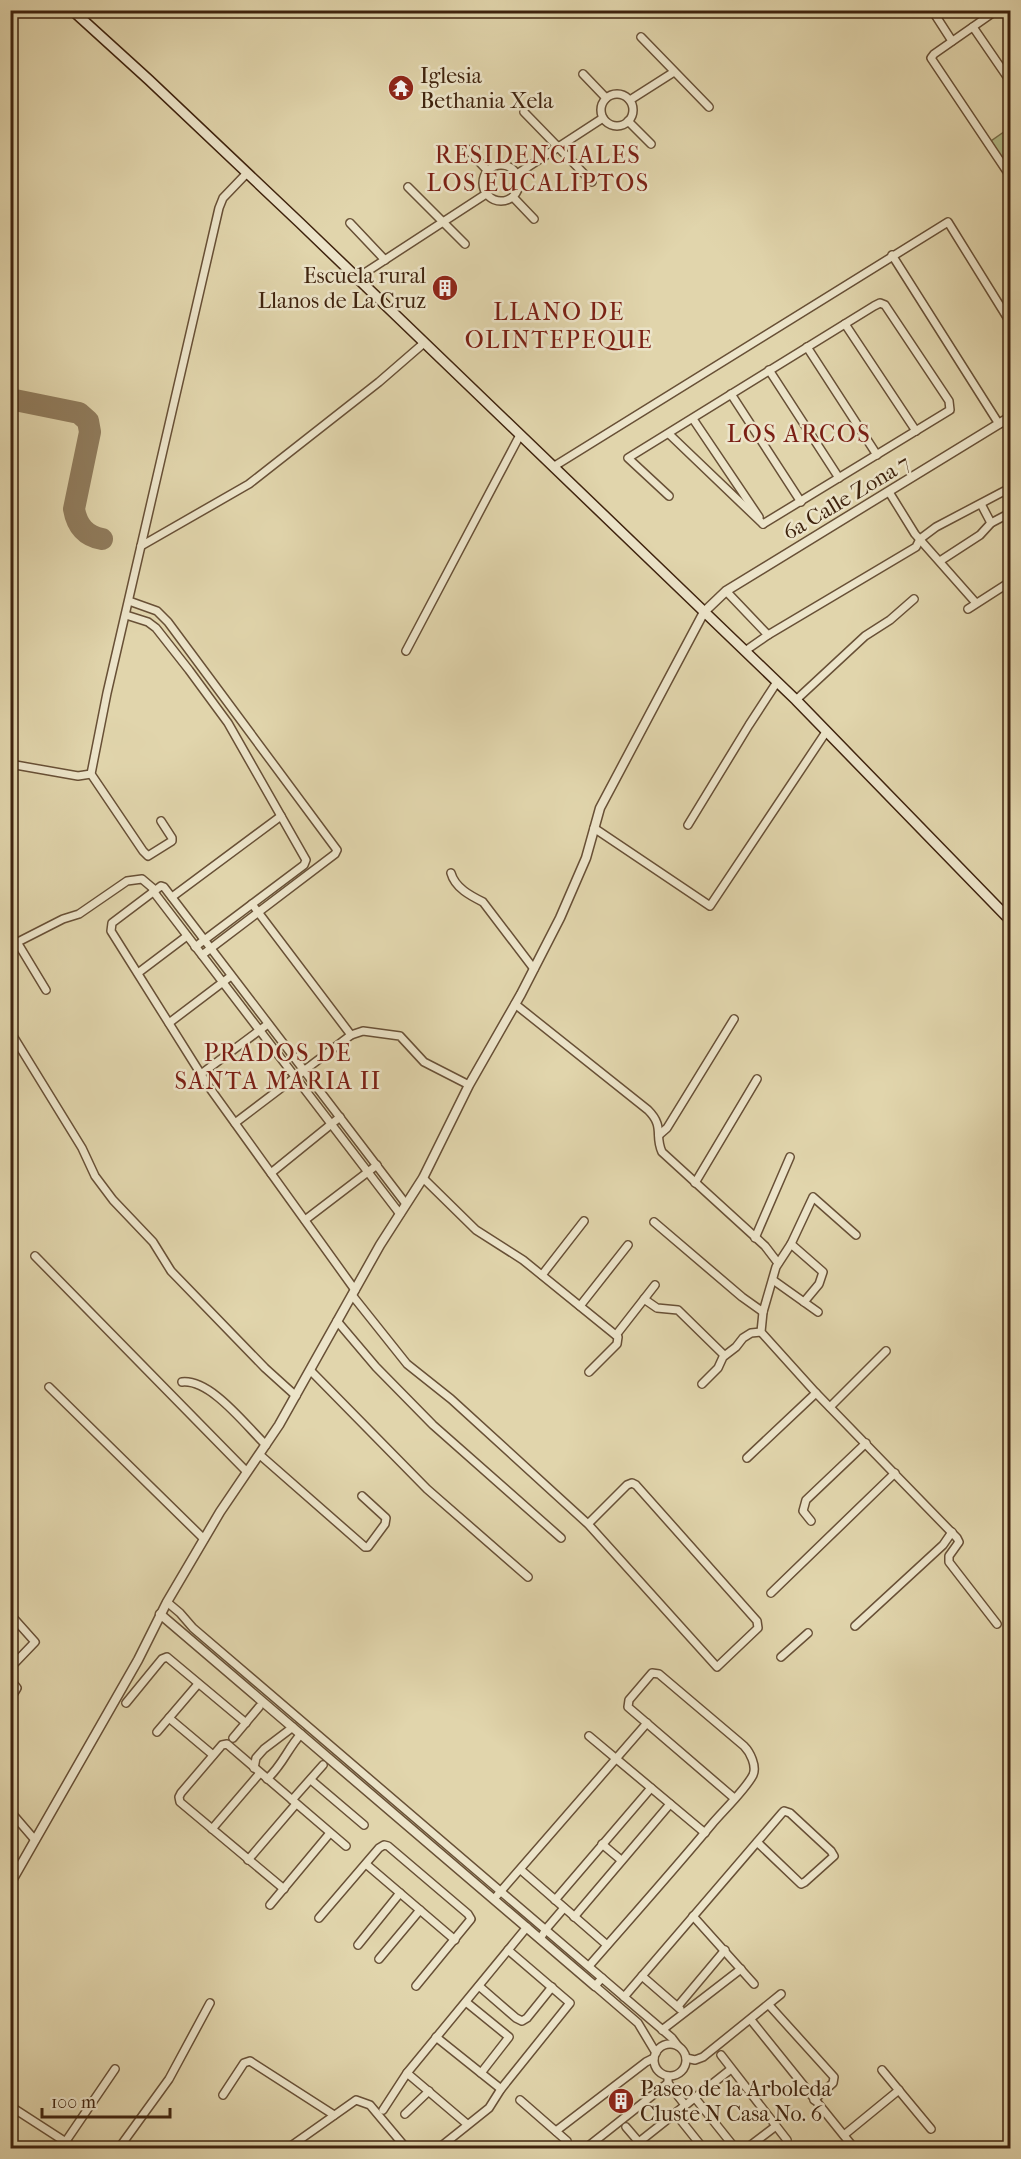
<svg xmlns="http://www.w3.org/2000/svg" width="1021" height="2159" font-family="'IM FELL French Canon',serif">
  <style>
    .green { fill: #b2bd8a; stroke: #78704c; stroke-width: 1.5 }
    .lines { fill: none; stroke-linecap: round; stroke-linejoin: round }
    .taxiway { stroke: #907c5d; stroke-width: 22 }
    .minor-casing { stroke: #685036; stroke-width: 10 }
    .tertiary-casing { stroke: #685036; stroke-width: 11 }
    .secondary-casing { stroke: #3f230e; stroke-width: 12 }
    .minor { stroke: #ece4c9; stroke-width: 7 }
    .tertiary { stroke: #ece4c9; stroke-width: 8 }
    .secondary { stroke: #ece4c9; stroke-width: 9 }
    .labels { text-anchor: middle; stroke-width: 5; stroke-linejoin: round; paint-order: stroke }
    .poi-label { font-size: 22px; fill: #3f230e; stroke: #ece4c9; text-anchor: start }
    .street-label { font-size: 22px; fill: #3f230e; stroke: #ece4c9 }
    .neighbourhood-label { font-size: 24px; letter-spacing: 1.5px; fill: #7a1f14; stroke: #ece4c9 }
  </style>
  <rect width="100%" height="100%" fill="#e1d5ac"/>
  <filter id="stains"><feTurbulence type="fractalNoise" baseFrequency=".00333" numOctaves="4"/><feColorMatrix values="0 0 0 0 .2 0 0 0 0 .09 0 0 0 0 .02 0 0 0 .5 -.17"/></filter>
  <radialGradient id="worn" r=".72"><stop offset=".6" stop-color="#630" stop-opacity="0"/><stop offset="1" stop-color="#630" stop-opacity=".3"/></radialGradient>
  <polygon class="green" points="1008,129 1010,133 1010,171 991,141"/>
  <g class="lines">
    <path class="taxiway" d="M10,399L79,413L88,421L90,432L74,509C77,526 86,536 102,539"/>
    <g class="minor-casing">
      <g id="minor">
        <polyline points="932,10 952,41"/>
        <polyline points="997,10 934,54 931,58 1010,176"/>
        <polyline points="973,27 1010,81"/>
        <polyline points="641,37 709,107"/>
        <polyline points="583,74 606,98"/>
        <circle cx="617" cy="110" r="16"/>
        <polyline points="630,100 674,72"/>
        <polyline points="524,112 592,182"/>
        <polyline points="628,121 651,144"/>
        <polyline points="467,149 488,171"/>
        <circle cx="501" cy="183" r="18"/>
        <polyline points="517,174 603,118"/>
        <polyline points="408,187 465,244"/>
        <polyline points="513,197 534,219"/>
        <polyline points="350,223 385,260"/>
        <polyline points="892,255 999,424"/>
        <polyline points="357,278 486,194"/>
        <polyline points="845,324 916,431"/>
        <polyline points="807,347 877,455"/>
        <polyline points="769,370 839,478"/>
        <polyline points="731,394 801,502"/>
        <polyline points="693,419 759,517"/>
        <polyline points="669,434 763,524"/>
        <polyline points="553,467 948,222 1010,322"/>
        <polyline points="889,492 915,534 976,603"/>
        <polyline points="669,496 628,458 874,306 880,303 885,305 949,401 950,410 763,524"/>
        <polyline points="981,504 991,523"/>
        <polyline points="141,546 249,484 379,382 424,343"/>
        <polyline points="940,561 980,535 991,523 1010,513"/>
        <polyline points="726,591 768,635 745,651"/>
        <polyline points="129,601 157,611 168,622 337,850 335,854 202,955"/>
        <polyline points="968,609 1010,582"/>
        <polyline points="126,615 148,622 156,628 189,670 228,723 306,860 304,865 195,947"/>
        <polyline points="768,635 916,547 920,539 936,527 1010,488"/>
        <polyline points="406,651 520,435"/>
        <polyline points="796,700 865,636 890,620 914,599"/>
        <polyline points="10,764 78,776 91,774"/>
        <polyline points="161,821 172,838 172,841 148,856 143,851 91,774 107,693 219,208 223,198 247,173"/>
        <polyline points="688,825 749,725 777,682"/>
        <polyline points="594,828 710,906 826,732"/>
        <path d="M451,873C455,888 471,896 483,902L534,969"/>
        <polyline points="153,891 400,1214"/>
        <polyline points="172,897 281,816"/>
        <polyline points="252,904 351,1035"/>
        <polyline points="17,942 46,990"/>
        <polyline points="10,946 63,919 79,914 127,881 142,879 155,890"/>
        <polyline points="138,973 187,936"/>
        <path d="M515,1004L648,1110C665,1127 654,1135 662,1152L765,1246L778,1263"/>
        <polyline points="169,1023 231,976"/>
        <polyline points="10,1031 82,1148 95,1176 113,1200 153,1242 171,1271 265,1368 296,1396"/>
        <polyline points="201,1074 268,1024"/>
        <polyline points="235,1123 351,1035 363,1031 400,1036 424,1062 469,1085"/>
        <polyline points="659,1135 667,1128 734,1019"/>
        <polyline points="271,1173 340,1117"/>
        <polyline points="423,1178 476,1230 523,1260 618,1337 617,1344 589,1372"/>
        <polyline points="695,1183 757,1079"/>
        <polyline points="305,1220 377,1165"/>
        <polyline points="654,1222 742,1297 763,1312"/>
        <polyline points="856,1235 813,1197 791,1244 776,1267 763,1312 761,1332 816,1393 957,1538 959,1542 949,1556 949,1562 997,1624"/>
        <polyline points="755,1238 790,1157"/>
        <polyline points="791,1244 823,1272 819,1284 804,1302"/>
        <polyline points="35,1256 247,1472"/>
        <polyline points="542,1275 584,1221"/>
        <polyline points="773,1280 818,1312"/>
        <polyline points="355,1290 209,1087 111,931 112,923 161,886 164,887 406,1204"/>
        <polyline points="352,1295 407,1364 451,1399 588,1524 717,1667 758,1628 757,1621 636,1485 632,1483 627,1485 588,1524"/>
        <polyline points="644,1299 657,1308 678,1310 724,1355"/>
        <polyline points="580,1306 628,1245"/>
        <polyline points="337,1321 376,1367 433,1425 561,1538"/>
        <polyline points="616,1335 655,1285"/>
        <polyline points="311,1371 427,1489 528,1577"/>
        <path d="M182,1382C211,1379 246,1426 266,1445"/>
        <polyline points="702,1384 718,1368 723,1357 736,1347 743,1338 751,1333 761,1332"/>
        <polyline points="49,1387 204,1539"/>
        <polyline points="830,1407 886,1351"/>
        <polyline points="260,1455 365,1547 368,1547 385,1524 386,1518 362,1496"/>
        <polyline points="747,1458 816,1393"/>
        <polyline points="811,1521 803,1511 806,1500 866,1443"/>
        <polyline points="771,1593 895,1473"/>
        <polyline points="167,1602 180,1613 193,1628 602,1978"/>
        <polyline points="10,1614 35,1642 10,1668"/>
        <polyline points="855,1626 943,1545 952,1532"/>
        <polyline points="781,1657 808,1633"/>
        <polyline points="10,1679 17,1688 10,1700"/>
        <polyline points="126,1703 162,1659 167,1657 246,1723"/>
        <polyline points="169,1718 213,1755"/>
        <polyline points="157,1732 198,1684"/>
        <polyline points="589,1736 705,1833"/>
        <polyline points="233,1738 259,1707"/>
        <polyline points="254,1768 256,1758 264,1749 293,1727"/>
        <path d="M267,1779C282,1766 288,1748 301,1734"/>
        <polyline points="311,1780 364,1825"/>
        <polyline points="292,1800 323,1765"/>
        <polyline points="10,1811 35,1840"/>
        <polyline points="212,1829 260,1773"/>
        <polyline points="602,1844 621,1860"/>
        <polyline points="248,1860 296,1804"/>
        <polyline points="366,1864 455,1940"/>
        <polyline points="521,1870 607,1945"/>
        <polyline points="284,1889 180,1802 179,1797 181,1793 222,1745 227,1744 346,1846"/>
        <polyline points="494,1899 647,1723"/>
        <polyline points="555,1900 651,1788"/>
        <polyline points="270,1905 330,1833"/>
        <polyline points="693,1916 754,1984"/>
        <polyline points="574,1917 670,1804"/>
        <polyline points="319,1918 379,1848 384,1845 388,1846 468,1914 471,1919 416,1986"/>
        <polyline points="540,1939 546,1929 564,1908"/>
        <polyline points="358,1945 400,1893"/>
        <polyline points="379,1959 420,1910"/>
        <path d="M589,1966C630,1919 672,1872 712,1824C723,1811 746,1789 753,1775C757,1766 750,1752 744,1746L659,1674L652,1673L629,1700L628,1707L734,1798"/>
        <polyline points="642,1976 680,2009"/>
        <polyline points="479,1986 516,2018 522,2021 527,2018 552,1987"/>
        <polyline points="624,1997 782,1813 784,1811 790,1813 831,1851 834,1856 805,1882 801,1884 757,1842"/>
        <polyline points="466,2002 509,2037 481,2073"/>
        <polyline points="769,2005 834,2077 833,2083 814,2100"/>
        <polyline points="678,2006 725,1950"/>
        <polyline points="751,2020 854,2148"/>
        <polyline points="662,2030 741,1969"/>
        <polyline points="436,2037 501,2089"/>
        <circle cx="670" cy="2060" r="16"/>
        <polyline points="656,2053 638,2023 595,1986 602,1978 672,2038 678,2046"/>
        <polyline points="721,2055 787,2140"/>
        <polyline points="686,2058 695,2060 703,2057 781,1994"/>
        <polyline points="882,2070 931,2129"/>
        <polyline points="407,2073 467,2124"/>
        <polyline points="668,2083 685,2105"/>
        <polyline points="223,2095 244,2063 250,2061 334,2115"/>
        <polyline points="695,2098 735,2148"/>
        <polyline points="520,2100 567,2141"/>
        <polyline points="10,2106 75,2148"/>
        <polyline points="383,2110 407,2073 527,1927"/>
        <polyline points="675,2113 703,2148"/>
        <polyline points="405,2114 429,2091"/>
        <polyline points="626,2127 644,2148"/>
        <polyline points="556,2131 646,2062 654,2058"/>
        <polyline points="844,2135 899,2090"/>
        <polyline points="66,2141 115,2069"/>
        <polyline points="639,2142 731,2069"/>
        <polyline points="119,2148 169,2079 210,2003"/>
        <polyline points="288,2148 356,2100 370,2105 406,2148"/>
        <polyline points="439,2148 489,2108 501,2089 570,2003 508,1950"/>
        <polyline points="586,2148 668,2083 668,2076"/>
        <polyline points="747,2148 776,2126"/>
      </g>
    </g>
    <g class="tertiary-casing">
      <g id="tertiary">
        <polyline points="160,1614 595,1986"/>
        <polyline points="10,1884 138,1660 167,1602 220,1512 279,1425 380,1245 423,1178 469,1085 521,994 560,918 586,858 600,808 704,612 726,591 1010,417"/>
      </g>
    </g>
    <g class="secondary-casing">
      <polyline id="secondary" points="72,10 149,80 300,223 796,700 1010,920"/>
    </g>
    <use href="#minor" class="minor"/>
    <use href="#tertiary" class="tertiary"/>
    <use href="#secondary" class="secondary"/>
  </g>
  <defs>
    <g id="temple-disc" transform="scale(1.35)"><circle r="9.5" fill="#8f2418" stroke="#ece4c9"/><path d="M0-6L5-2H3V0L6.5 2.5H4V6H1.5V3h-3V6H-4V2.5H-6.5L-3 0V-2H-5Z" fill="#fff"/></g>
    <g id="building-disc" transform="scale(1.35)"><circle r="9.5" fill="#8f2418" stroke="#ece4c9"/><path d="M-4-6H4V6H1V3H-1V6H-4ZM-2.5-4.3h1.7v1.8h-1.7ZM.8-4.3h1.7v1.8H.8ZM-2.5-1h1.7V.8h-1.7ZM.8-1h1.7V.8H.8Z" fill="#fff"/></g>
  </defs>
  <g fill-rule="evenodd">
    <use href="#temple-disc" x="401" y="88"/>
    <use href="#building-disc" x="445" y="288"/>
    <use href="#building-disc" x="621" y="2101"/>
  </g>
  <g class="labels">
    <g class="poi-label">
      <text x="420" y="83">Iglesia<tspan x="420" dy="25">Bethania Xela</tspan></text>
      <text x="426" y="283" text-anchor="end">Escuela rural<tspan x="426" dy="25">Llanos de La Cruz</tspan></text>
      <text x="640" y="2096">Paseo de la Arboleda<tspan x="640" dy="25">Cluste N Casa No. 6</tspan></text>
    </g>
    <g class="street-label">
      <text transform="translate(846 497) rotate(-31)" y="8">6a Calle Zona 7</text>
    </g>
    <g class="neighbourhood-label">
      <text x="538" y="163">RESIDENCIALES<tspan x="538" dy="28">LOS EUCALIPTOS</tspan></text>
      <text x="559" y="320">LLANO DE<tspan x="559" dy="28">OLINTEPEQUE</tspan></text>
      <text x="799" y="442">LOS ARCOS</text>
      <text x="278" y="1061">PRADOS DE<tspan x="278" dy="28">SANTA MARIA II</tspan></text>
    </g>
  </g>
  <rect width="1021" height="2159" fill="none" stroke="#e1d5ac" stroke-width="36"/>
  <rect x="12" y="12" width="997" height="2135" fill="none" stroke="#3f230e" stroke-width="3"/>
  <rect x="18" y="18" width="985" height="2123" fill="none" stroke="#3f230e" stroke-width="1.5"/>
  <path d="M42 2108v9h128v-9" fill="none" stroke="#3f230e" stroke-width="3"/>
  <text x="51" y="2108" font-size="18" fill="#3f230e" stroke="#ece4c9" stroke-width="4.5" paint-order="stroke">100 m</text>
  <rect width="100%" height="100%" filter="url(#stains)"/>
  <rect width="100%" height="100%" fill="url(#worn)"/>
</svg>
